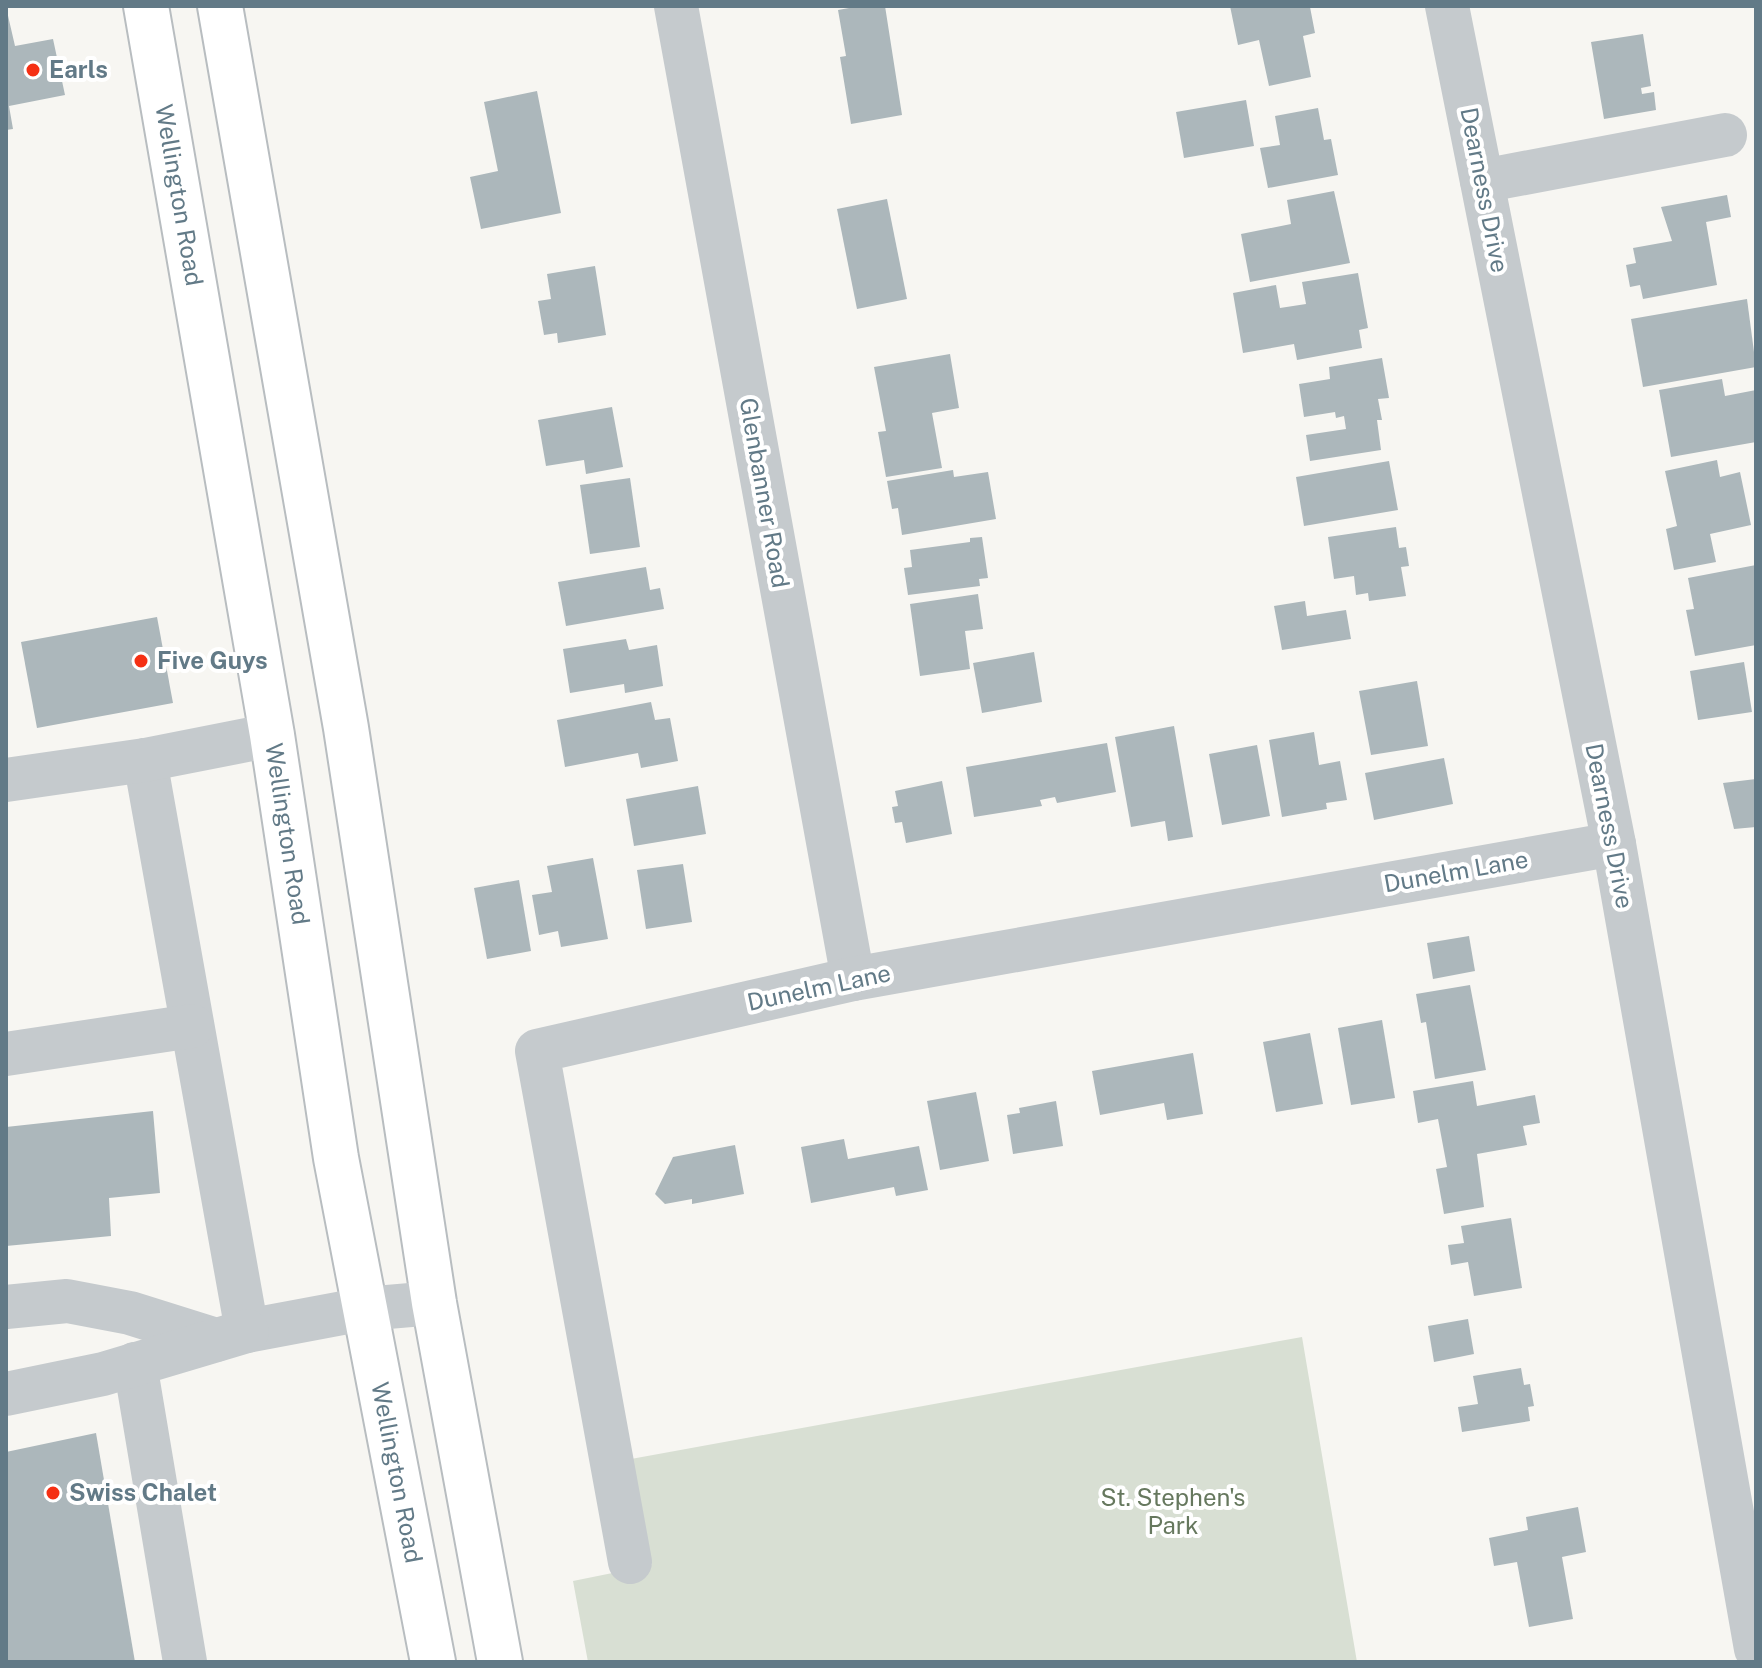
<svg xmlns="http://www.w3.org/2000/svg" width="1762" height="1668" font-family="'Public Sans',sans-serif">
  <style>
    .green { fill: #d8dfd3 }
    .building { fill: #acb7bb }
    .lines { fill: none; stroke-linecap: round; stroke-linejoin: round }
    .major-casing { stroke: #b8bdc0; stroke-width: 48 }
    .minor { stroke: #c5cacd; stroke-width: 44 }
    .major { stroke: #fff; stroke-width: 44 }
    .poi-dot { fill: #f53014; stroke: #fff; stroke-width: 3 }
    .labels { text-anchor: middle; stroke-width: 8; stroke-linejoin: round; paint-order: stroke }
    .poi-label { font-size: 24px; font-weight: bold; fill: #627a87; stroke: #fff; text-anchor: start }
    .street-label { font-size: 24px; fill: #627a87; stroke: #fff }
    .park-label { font-size: 24px; fill: #66785e; stroke: #fff }
  </style>
  <rect width="100%" height="100%" fill="#f7f6f2"/>
  <polygon class="green" points="1302,1337 1357,1662 588,1662 573,1581 652,1565 631,1459"/>
  <g class="building">
    <polygon points="860,6 885,6 902,115 851,124 840,57 846,56 838,10"/>
    <polygon points="1230,6 1310,7 1315,33 1303,36 1311,77 1269,86 1259,40 1238,45"/>
    <polygon points="6,7 15,46 53,39 65,95 9,106 13,129 6,130"/>
    <polygon points="1643,34 1651,86 1641,88 1642,94 1654,92 1656,110 1604,119 1591,42"/>
    <polygon points="537,91 561,213 481,229 470,177 498,171 484,102"/>
    <polygon points="1246,100 1254,146 1184,158 1176,112"/>
    <polygon points="1318,108 1324,140 1331,139 1338,175 1268,188 1260,148 1280,145 1275,116"/>
    <polygon points="1334,191 1350,263 1250,282 1241,234 1291,224 1287,200"/>
    <polygon points="1727,195 1731,217 1706,222 1717,285 1643,299 1640,285 1630,287 1626,265 1636,263 1633,248 1672,241 1661,207"/>
    <polygon points="887,199 907,299 857,309 837,209"/>
    <polygon points="595,266 606,335 558,343 557,333 544,335 538,301 551,299 547,274"/>
    <polygon points="1358,273 1368,328 1359,330 1362,348 1297,360 1294,344 1243,353 1233,293 1276,285 1280,308 1306,304 1302,282"/>
    <polygon points="1747,299 1756,367 1643,387 1631,319"/>
    <polygon points="950,354 959,408 932,413 942,468 886,477 878,432 886,431 874,367"/>
    <polygon points="1382,358 1389,398 1378,399 1382,420 1377,420 1381,450 1310,461 1306,435 1346,429 1344,416 1336,418 1335,412 1304,417 1299,384 1330,379 1329,367"/>
    <polygon points="1722,379 1725,396 1756,390 1756,442 1671,457 1659,390"/>
    <polygon points="612,407 623,467 586,474 584,460 546,466 538,420"/>
    <polygon points="1717,460 1720,477 1740,472 1751,525 1710,534 1716,562 1674,570 1666,529 1677,526 1665,471"/>
    <polygon points="1389,461 1398,510 1304,526 1296,477"/>
    <polygon points="953,470 954,477 988,472 996,519 902,535 898,508 892,509 887,481"/>
    <polygon points="630,478 640,547 590,554 580,485"/>
    <polygon points="1396,527 1399,548 1406,547 1409,566 1401,567 1406,596 1369,601 1368,593 1356,595 1354,576 1334,579 1328,537"/>
    <polygon points="982,537 988,578 979,579 980,586 908,595 904,568 912,567 910,550 970,542 970,538"/>
    <polygon points="1756,565 1756,645 1695,656 1686,610 1694,609 1688,578"/>
    <polygon points="646,567 650,590 660,588 664,609 566,626 558,582"/>
    <polygon points="978,594 983,629 965,631 970,669 920,676 910,604"/>
    <polygon points="1305,601 1307,616 1346,610 1351,639 1282,650 1274,606"/>
    <polygon points="157,617 173,703 37,728 21,642"/>
    <polygon points="626,639 629,650 657,645 663,686 625,693 624,684 570,693 563,649"/>
    <polygon points="1034,652 1042,702 982,713 973,663"/>
    <polygon points="1744,662 1752,712 1698,720 1690,671"/>
    <polygon points="1417,681 1428,746 1371,755 1359,691"/>
    <polygon points="651,702 655,720 670,718 678,761 641,768 638,753 565,767 557,720"/>
    <polygon points="1174,726 1193,837 1168,841 1165,821 1131,827 1115,737"/>
    <polygon points="1314,732 1319,765 1340,761 1347,800 1326,803 1327,809 1282,817 1269,740"/>
    <polygon points="1107,743 1116,792 1057,803 1055,797 1040,800 1042,806 974,817 966,767"/>
    <polygon points="1257,745 1270,816 1222,825 1209,754"/>
    <polygon points="1444,758 1453,804 1374,820 1365,773"/>
    <polygon points="1756,779 1756,827 1734,829 1723,783"/>
    <polygon points="942,781 952,834 906,843 902,822 895,823 892,807 898,806 895,791"/>
    <polygon points="698,786 706,834 634,846 626,799"/>
    <polygon points="593,858 608,939 561,947 558,931 539,935 532,895 552,892 547,866"/>
    <polygon points="683,864 692,922 646,929 637,870"/>
    <polygon points="519,880 531,951 487,959 474,888"/>
    <polygon points="1469,936 1475,971 1433,979 1427,943"/>
    <polygon points="1470,985 1486,1070 1435,1079 1426,1022 1421,1023 1416,994"/>
    <polygon points="1382,1020 1395,1098 1351,1105 1338,1028"/>
    <polygon points="1310,1033 1323,1104 1276,1112 1263,1042"/>
    <polygon points="1193,1053 1203,1114 1167,1120 1164,1103 1100,1115 1092,1071"/>
    <polygon points="1473,1081 1477,1106 1535,1095 1540,1123 1523,1126 1527,1145 1477,1154 1484,1207 1444,1214 1436,1169 1447,1167 1438,1119 1418,1123 1413,1091"/>
    <polygon points="976,1092 989,1161 940,1170 927,1101"/>
    <polygon points="1056,1101 1063,1146 1013,1154 1007,1115 1020,1113 1019,1108"/>
    <polygon points="153,1111 160,1193 109,1198 111,1236 6,1246 6,1127"/>
    <polygon points="844,1139 848,1159 919,1146 928,1190 896,1196 894,1187 811,1203 801,1147"/>
    <polygon points="735,1145 744,1194 692,1204 692,1199 665,1204 655,1194 673,1157"/>
    <polygon points="1511,1218 1522,1288 1474,1296 1468,1262 1451,1265 1448,1245 1464,1243 1461,1226"/>
    <polygon points="1468,1319 1474,1354 1434,1362 1428,1326"/>
    <polygon points="1521,1368 1524,1385 1530,1384 1534,1406 1528,1407 1530,1421 1462,1432 1458,1407 1478,1404 1473,1376"/>
    <polygon points="96,1433 135,1662 6,1662 6,1452"/>
    <polygon points="1578,1507 1586,1552 1562,1557 1573,1619 1529,1627 1517,1562 1494,1566 1489,1538 1528,1530 1526,1517"/>
  </g>
  <g class="lines">
    <g class="major-casing">
      <g id="major">
        <path id="s1" d="M146,6L272,735L336,1158L433,1662"/>
        <polyline points="220,6 346,728 434,1303 500,1662"/>
      </g>
    </g>
    <g class="minor">
      <polyline points="676,6 853,979"/>
      <polyline points="1447,6 1614,844 1756,1649"/>
      <polyline points="1482,181 1725,135"/>
      <polyline points="145,760 247,1331 364,1309 434,1303"/>
      <polyline points="6,780 145,760 272,735"/>
      <polyline points="6,1054 192,1026"/>
      <polyline points="6,1307 67,1301 130,1313 216,1340"/>
      <polyline points="135,1364 185,1662"/>
      <polyline points="6,1394 103,1374 247,1331"/>
      <polyline points="630,1562 537,1051 853,979 1614,844"/>
    </g>
    <use href="#major" class="major"/>
  </g>
  <g class="poi-dot">
    <circle cx="33" cy="70" r="8"/>
    <circle cx="141" cy="661" r="8"/>
    <circle cx="53" cy="1493" r="8"/>
  </g>
  <g class="labels">
    <g class="poi-label">
      <text x="49" y="78">Earls</text>
      <text x="157" y="669">Five Guys</text>
      <text x="69" y="1501">Swiss Chalet</text>
    </g>
    <g class="street-label">
      <text transform="translate(1484 190) rotate(79)" y="8">Dearness Drive</text>
      <text dy="8" stroke="none"><textPath href="#s1" startOffset="192">Wellington Road</textPath></text>
      <text transform="translate(764 493) rotate(80)" y="8">Glenbanner Road</text>
      <text transform="translate(1609 826) rotate(79)" y="8">Dearness Drive</text>
      <text dy="8" stroke="none"><textPath href="#s1" startOffset="840">Wellington Road</textPath></text>
      <text transform="translate(1456 872) rotate(-10)" y="8">Dunelm Lane</text>
      <text transform="translate(819 988) rotate(-12)" y="8">Dunelm Lane</text>
      <text dy="8" stroke="none"><textPath href="#s1" startOffset="1488">Wellington Road</textPath></text>
    </g>
    <g class="park-label">
      <text x="1173" y="1506">St. Stephen's<tspan x="1173" dy="28">Park</tspan></text>
    </g>
  </g>
  <rect width="1762" height="1668" fill="none" stroke="#627a87" stroke-width="16"/>
</svg>
